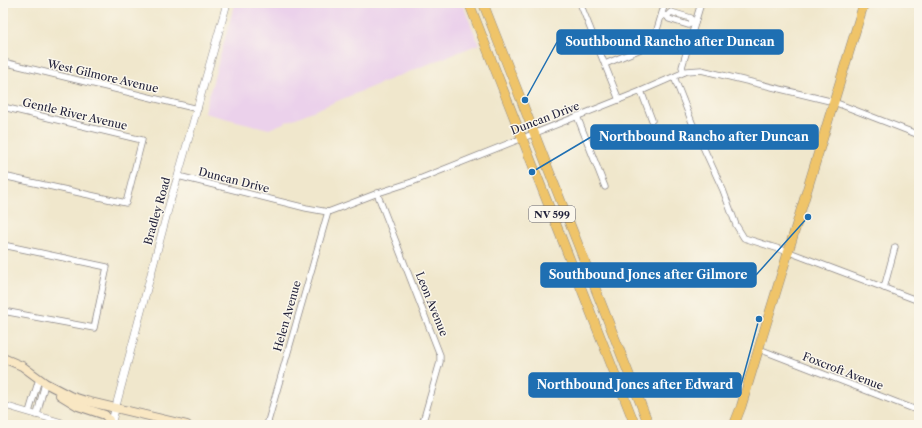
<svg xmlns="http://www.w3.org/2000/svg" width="922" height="428" font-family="'Libre Caslon Text',serif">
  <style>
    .built { fill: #ebd1eb }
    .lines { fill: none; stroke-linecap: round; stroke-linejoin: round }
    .minor-casing { stroke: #898484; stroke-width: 7 }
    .tertiary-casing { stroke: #898484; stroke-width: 8 }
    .secondary-casing { stroke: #898484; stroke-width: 10 }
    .primary-casing { stroke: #898484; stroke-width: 10 }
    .minor { stroke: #fff; stroke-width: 5.5 }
    .tertiary { stroke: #fff; stroke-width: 7 }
    .secondary { stroke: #f9e7c3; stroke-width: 8 }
    .primary { stroke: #efc469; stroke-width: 9 }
    .labels { text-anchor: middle; stroke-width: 3; stroke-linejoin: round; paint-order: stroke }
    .shield { fill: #fbf7ec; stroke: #636270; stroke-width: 1 }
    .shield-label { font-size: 10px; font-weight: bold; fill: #22223b }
    .street-label { font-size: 11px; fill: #22223b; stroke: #fbf7ec }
    .leader { fill: none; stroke: #1f6fb2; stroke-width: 1.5 }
    .callout-dot { fill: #1f6fb2; stroke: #fbf7ec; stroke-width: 1.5 }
    .callout { fill: #1f6fb2; stroke: #1f6fb2; stroke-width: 1.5 }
    .callout-label { font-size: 12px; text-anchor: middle; font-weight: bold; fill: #fff }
  </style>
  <rect width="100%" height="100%" fill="#fbf7ec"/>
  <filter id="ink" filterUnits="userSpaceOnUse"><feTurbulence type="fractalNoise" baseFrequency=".025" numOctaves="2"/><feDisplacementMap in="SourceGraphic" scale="8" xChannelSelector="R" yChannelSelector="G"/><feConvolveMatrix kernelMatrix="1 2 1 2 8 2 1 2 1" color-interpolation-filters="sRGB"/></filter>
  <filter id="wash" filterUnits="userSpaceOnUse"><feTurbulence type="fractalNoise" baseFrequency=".012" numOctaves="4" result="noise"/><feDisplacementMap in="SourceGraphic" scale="16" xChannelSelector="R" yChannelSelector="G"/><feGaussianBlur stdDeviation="0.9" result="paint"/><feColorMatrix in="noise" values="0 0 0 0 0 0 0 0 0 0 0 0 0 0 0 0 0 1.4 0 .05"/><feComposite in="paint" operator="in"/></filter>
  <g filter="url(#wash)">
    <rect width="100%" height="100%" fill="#f0e7cc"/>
    <polygon class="built" points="235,3 462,3 479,44 391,79 269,129 204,113"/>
  </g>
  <g filter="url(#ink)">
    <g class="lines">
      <g class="minor-casing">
        <g id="minor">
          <polyline points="580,3 619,100"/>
          <polyline points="662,15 667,16 669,19 688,25 692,23 695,23"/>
          <polyline points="667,16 671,12 691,18 692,23"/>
          <polyline points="3,62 198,109"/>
          <polyline points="605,64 648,46 653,43 665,3"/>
          <polyline points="684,72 682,67 701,3"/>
          <polyline points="674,77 693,125 723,190 736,225 744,238 789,252 919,301"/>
          <polyline points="641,91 652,120"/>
          <polyline points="3,107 142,140 126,203 3,176"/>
          <polyline points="577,116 605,187"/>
          <polyline points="178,176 306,208 328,212 344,206 378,193 412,182 641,91 687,71 701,70 834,102 919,135"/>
          <polyline points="377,193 440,355 440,362 422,425"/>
          <polyline points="3,245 107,267 94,328 3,311"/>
          <polyline points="884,288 895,247"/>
          <polyline points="759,349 919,411"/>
          <polyline points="3,405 61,422 61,425"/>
          <polyline points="29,412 39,379"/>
          <polyline points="37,415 45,383"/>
          <polyline points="267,425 328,212"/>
        </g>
      </g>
      <g class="tertiary-casing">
        <polyline id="tertiary" points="111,425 170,202 178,176 227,3"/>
      </g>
      <g class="secondary-casing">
        <g id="secondary">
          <polyline points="3,358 22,366 45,383 70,396 86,401 187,425"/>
          <polyline points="60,395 78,406 105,415 109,420 110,425"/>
        </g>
      </g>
      <g class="primary-casing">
        <g id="primary">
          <polyline points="469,3 635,425"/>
          <polyline points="483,3 649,425"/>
          <polyline points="734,425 741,407 864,3"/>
        </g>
      </g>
      <use href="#minor" class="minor"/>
      <use href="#tertiary" class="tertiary"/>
      <use href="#secondary" class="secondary"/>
      <use href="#primary" class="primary"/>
    </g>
  </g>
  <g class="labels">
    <rect class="shield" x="529" y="206" width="46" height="16" rx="3"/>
    <g class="shield-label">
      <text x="552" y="218">NV 599</text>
    </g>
    <g class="street-label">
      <text transform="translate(103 76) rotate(13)" y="4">West Gilmore Avenue</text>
      <text transform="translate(75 114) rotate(13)" y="4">Gentle River Avenue</text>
      <text transform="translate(545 118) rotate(-21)" y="4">Duncan Drive</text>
      <text transform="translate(234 180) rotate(14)" y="4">Duncan Drive</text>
      <text transform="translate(157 211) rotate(-74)" y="4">Bradley Road</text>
      <text transform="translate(432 304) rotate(68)" y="4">Leon Avenue</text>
      <text transform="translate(287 316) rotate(-74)" y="4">Helen Avenue</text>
      <text transform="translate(843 371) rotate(21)" y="4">Foxcroft Avenue</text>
    </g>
  </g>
  <path class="leader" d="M525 100L557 42M532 172L591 137M808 217L756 275M759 319L741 385"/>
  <g class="callout-dot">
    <circle cx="525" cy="100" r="4"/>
    <circle cx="532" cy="172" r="4"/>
    <circle cx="808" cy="217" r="4"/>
    <circle cx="759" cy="319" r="4"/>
  </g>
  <g class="callout">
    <rect x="557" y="30" width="226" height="24" rx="4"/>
    <rect x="591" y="125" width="227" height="24" rx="4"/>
    <rect x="541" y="263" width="215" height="24" rx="4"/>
    <rect x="529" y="373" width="212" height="24" rx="4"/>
  </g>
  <g class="callout-label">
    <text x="670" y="46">Southbound Rancho after Duncan</text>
    <text x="704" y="141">Northbound Rancho after Duncan</text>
    <text x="648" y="279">Southbound Jones after Gilmore</text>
    <text x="635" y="389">Northbound Jones after Edward</text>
  </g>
  <rect width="922" height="428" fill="none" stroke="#fbf7ec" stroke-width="16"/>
</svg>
